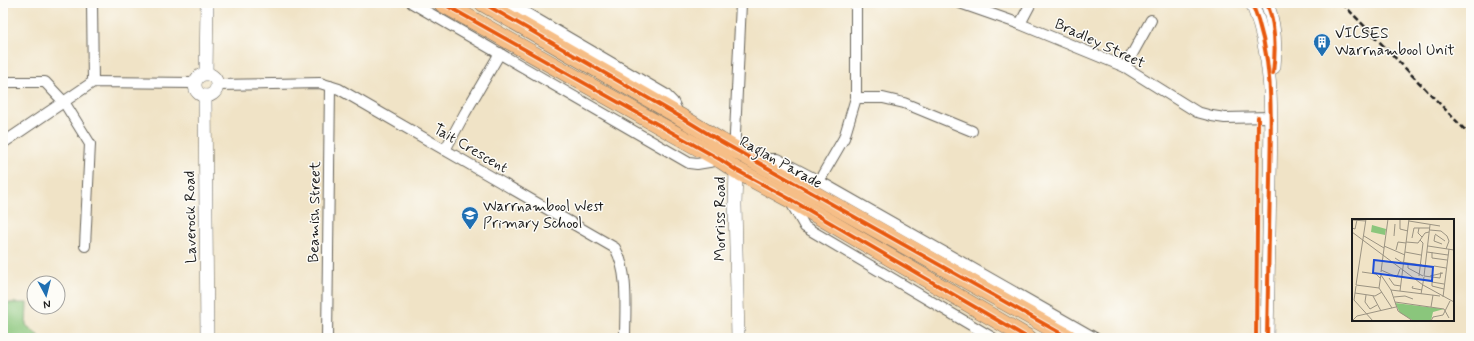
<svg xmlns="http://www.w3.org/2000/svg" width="1474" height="341" font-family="Mynerve,sans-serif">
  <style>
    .green { fill: #8ac67c; stroke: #53714c }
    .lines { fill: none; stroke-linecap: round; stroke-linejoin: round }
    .minor-casing { stroke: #666258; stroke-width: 12 }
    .tertiary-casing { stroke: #666258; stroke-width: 14 }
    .trunk-casing { stroke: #666258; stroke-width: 18 }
    .minor { stroke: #fff; stroke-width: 10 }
    .tertiary { stroke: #fff; stroke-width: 13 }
    .trunk { stroke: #f6be87; stroke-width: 17 }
    .rail { stroke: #1c1c1c; stroke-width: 2.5; stroke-dasharray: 6 3; stroke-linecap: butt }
    .cycleway-casing { stroke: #fdfcf7; stroke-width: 6 }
    .cycleway { stroke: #e8590c; stroke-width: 4 }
    .labels { text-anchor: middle; stroke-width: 3; stroke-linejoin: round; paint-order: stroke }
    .poi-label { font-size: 15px; fill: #1c1c1c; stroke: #fdfcf7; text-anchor: start }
    .street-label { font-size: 15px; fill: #1c1c1c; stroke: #fdfcf7 }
    .inset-road { fill: none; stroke: #9b9382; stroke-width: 1 }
    .view { fill: #1d4ed8; fill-opacity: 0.15; stroke: #1d4ed8; stroke-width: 2 }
    .inset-edge { fill: none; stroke: #1c1c1c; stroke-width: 2 }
  </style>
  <rect width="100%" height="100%" fill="#fdfcf7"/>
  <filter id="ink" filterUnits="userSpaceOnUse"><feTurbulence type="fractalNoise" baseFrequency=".025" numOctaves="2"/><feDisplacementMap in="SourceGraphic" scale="8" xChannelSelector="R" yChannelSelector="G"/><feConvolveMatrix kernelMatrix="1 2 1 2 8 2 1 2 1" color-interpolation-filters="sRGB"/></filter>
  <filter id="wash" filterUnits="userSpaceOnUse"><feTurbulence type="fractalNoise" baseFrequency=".012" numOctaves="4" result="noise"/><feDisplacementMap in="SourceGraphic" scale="16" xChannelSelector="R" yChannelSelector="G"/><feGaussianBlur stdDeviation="0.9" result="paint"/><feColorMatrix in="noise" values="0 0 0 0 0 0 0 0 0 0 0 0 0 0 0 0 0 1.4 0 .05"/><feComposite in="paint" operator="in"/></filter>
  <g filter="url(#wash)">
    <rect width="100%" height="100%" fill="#f0e3c6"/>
    <polygon class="green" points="3,303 27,303 26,325 41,338 3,338"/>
  </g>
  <g filter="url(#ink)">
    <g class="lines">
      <g class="minor-casing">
        <g id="minor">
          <polyline points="92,3 93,82"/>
          <polyline points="412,3 689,163 697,164 721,160"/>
          <polyline points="509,3 665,94 673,102 679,115"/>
          <polyline points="960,3 1020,24 1125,67 1197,112 1212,116 1225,118 1271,117"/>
          <polyline points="1020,24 1031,3"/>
          <polyline points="1125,67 1151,20"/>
          <polyline points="3,82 45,82 64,102 90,144 85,246"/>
          <path d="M218,85L320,83L339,89L615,248C629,272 625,310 625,338"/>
          <polyline points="856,98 883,98 904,103 972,131"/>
          <polyline points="3,143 93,82 194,83"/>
          <polyline points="445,150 465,113 500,53"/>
          <polyline points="735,153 735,134 741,3"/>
          <polyline points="754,159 777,159 819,181 1095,338"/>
          <polyline points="819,181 844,138 856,98 856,3"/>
          <polyline points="790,201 805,227 993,338"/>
          <polyline points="327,338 330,86"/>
        </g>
      </g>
      <g class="tertiary-casing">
        <g id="tertiary">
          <path d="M1252,3C1275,60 1271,120 1270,180C1269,233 1268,285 1267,338"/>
          <path d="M1267,3C1275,24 1276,45 1274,67"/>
          <polyline points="206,73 207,3"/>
          <circle cx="206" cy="85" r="11"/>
          <polyline points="205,96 207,338"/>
          <polyline points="736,170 735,205 738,338"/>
        </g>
      </g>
      <g class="trunk-casing">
        <g id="trunk">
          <polyline points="442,3 721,160 736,170 788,198 1028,338"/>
          <polyline points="483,3 679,116 720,141 1069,338"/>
        </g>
      </g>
      <use href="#minor" class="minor"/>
      <use href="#tertiary" class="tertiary"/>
      <use href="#trunk" class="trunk"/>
      <polyline class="rail" points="1342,3 1471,136"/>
      <g class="cycleway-casing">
        <g id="cycleway">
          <polyline points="442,3 721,160 736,170 788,198 1028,338"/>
          <polyline points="483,3 679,116 720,141 1069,338"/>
          <path d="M1252,3C1275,60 1271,120 1270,180C1269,233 1268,285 1267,338"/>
          <path d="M1267,3C1276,26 1276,49 1273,73"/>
          <polyline points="1256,338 1258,117"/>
        </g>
      </g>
      <use href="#cycleway" class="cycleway"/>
    </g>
  </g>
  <defs>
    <g id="building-pin" transform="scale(0.9)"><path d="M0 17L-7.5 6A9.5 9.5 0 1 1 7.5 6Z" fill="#1f6fb2" stroke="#fdfcf7"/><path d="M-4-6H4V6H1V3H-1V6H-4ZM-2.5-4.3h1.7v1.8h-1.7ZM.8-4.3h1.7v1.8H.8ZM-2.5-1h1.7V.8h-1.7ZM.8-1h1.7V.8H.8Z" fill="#fff"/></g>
    <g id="school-pin" transform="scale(0.9)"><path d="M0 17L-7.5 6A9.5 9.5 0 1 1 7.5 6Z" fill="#1f6fb2" stroke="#fdfcf7"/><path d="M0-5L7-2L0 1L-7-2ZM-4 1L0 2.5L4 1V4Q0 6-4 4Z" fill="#fff"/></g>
  </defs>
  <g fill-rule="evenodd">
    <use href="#building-pin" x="1322" y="42"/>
    <use href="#school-pin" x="470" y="215"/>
  </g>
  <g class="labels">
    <g class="poi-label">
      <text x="1335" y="38">VICSES<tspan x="1335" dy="17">Warrnambool Unit</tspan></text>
      <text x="483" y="211">Warrnambool West<tspan x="483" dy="17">Primary School</tspan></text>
    </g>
    <g class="street-label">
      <text transform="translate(1100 43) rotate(25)" y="5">Bradley Street</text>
      <text transform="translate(471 148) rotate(30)" y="5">Tait Crescent</text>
      <text transform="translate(781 162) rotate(29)" y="5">Raglan Parade</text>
      <text transform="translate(314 212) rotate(-89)" y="5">Beamish Street</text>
      <text transform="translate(190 217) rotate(-91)" y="5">Laverock Road</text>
      <text transform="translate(720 219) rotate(-90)" y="5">Morriss Road</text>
    </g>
  </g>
  <g transform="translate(1352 219)">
    <rect width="102" height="102" fill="#f0e3c6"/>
    <path d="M20,6L34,10L33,16L19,13ZM43,84L92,90L81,93L79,102H62L48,94Z" fill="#8ac67c"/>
    <path class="inset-road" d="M48,0V10L56,12M0,1L14,2M57,2L88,7M0,9L3,10L5,1M78,11L89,12L95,17L97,22L94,30M0,13L71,66L102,83M83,15L93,22M83,16L82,22L90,25M12,17L32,29M42,17L43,5M70,18L66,14L67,9H78M60,19L62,9H67M54,23L66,24M66,24L73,14L77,13M32,27L53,36M76,27L102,31M44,31L46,23L54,24M53,33L69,36M75,33L96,36M80,33V39L95,41M31,37L36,0M43,39L49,43L70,46M56,44V49L71,57M82,47L94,49M29,51L45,58L48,50M10,53L24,55L28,59M29,53L31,37M29,55L27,69L40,89M29,56L39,71L46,92L61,102M67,57L71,24L68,21M72,57L78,6M72,57L88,59L89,53M78,57L91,54M37,59L42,66L49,67M4,66L14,0M4,66L27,69M61,67L60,69L70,71M92,70L80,67V63L92,65M39,71L88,77M48,72L57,0M3,74L23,77L30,73M69,75L72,58M14,76L13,83L18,90L25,86M21,77L29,92M42,78L53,77L61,80M91,78L97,30M2,81L21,102M2,81L4,67M43,83L92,90L97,99M79,88L81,76M1,101L5,97L44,88M79,102L81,98L91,96L98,82"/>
    <path class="view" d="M22,41L81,48L80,62L21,54Z"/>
    <rect width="102" height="102" class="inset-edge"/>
  </g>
  <rect width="1474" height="341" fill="none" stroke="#fdfcf7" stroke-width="16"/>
  <g transform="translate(46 295) rotate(173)"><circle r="19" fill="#fdfcf7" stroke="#a3a29f"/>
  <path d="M0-3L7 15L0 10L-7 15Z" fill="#1f6fb2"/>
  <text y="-6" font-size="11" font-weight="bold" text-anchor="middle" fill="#1c1c1c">N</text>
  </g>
</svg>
